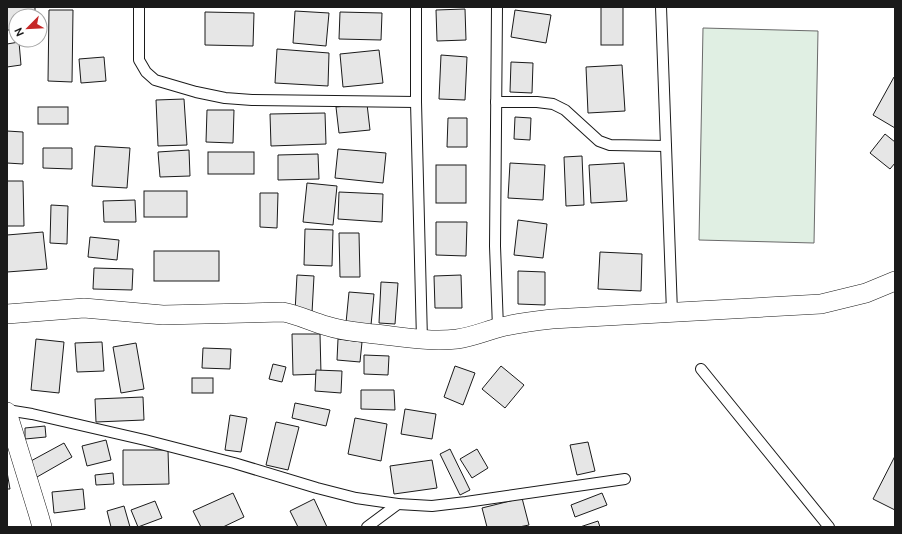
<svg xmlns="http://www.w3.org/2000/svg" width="902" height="534" font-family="Ubuntu,sans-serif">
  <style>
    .green { fill: #e0efe3; stroke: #6a6a6a }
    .building { fill: #e6e6e6; stroke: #1a1a1a }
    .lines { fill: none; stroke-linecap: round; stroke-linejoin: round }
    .lane-casing { stroke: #1a1a1a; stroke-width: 12 }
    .street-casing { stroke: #1a1a1a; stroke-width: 20 }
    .lane { stroke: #fff; stroke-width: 10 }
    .street { stroke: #fff; stroke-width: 19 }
  </style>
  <rect width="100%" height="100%" fill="#fff"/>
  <polygon class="green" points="703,28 818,31 814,243 699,240"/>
  <g class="building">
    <polygon points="7,7 35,7 35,16 16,16 16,30 7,30"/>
    <rect x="601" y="7" width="22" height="38"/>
    <polygon points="465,9 466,40 437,41 436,10"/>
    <polygon points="49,10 73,10 72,82 48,81"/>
    <polygon points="515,10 551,15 546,43 511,37"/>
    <polygon points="295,11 329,13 326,46 293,43"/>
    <polygon points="205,12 254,13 253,46 205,45"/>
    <polygon points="340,12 382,13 381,40 339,39"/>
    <polygon points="19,42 21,65 7,67 7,44"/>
    <polygon points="277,49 329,53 328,86 275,83"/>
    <polygon points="379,50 383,83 343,87 340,54"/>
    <polygon points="441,55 467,57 465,100 439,99"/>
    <polygon points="104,57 106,81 81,83 79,59"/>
    <polygon points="511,62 533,63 532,93 510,92"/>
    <polygon points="622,65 625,111 588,113 586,67"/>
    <polygon points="894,77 895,77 895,128 873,115"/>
    <polygon points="184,99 187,145 158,146 156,100"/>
    <polygon points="367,104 370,130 339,133 336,107"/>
    <rect x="38" y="107" width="30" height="17"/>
    <polygon points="207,110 234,110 233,143 206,142"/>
    <polygon points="325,113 326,144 271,146 270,114"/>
    <polygon points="515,117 531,118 530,140 514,139"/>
    <polygon points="448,118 467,118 467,147 447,147"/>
    <polygon points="7,131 23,132 23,164 7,163"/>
    <polygon points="885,134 895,142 895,163 890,169 870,153"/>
    <polygon points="95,146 130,148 127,188 92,186"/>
    <polygon points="43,148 72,148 72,169 43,168"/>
    <polygon points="338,149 386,153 383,183 335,178"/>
    <polygon points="189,150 190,176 160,177 158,152"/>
    <rect x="208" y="152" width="46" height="22"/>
    <polygon points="318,154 319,179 278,180 278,155"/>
    <polygon points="582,156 584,205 566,206 564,157"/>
    <polygon points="510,163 545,165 543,200 508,198"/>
    <polygon points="624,163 627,201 591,203 589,165"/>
    <rect x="436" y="165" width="30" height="38"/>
    <polygon points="7,181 23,181 24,226 7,226"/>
    <polygon points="307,183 337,186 333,225 303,222"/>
    <rect x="144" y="191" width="43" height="26"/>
    <polygon points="339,192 383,194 382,222 338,219"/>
    <polygon points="260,193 278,193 277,228 260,227"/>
    <polygon points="135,200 136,222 104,222 103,201"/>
    <polygon points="51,205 68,206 67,244 50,243"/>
    <polygon points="518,220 547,224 543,258 514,255"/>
    <polygon points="436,222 467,222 466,256 436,255"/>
    <polygon points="305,229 333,230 332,266 304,265"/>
    <polygon points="43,232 47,269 7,272 7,235"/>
    <polygon points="339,233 359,233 360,277 340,277"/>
    <polygon points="90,237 119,240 117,260 88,257"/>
    <rect x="154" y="251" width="65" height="30"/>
    <polygon points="600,252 642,254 641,291 598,289"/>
    <polygon points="94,268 133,269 132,290 93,289"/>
    <polygon points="518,271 545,272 545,305 518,304"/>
    <polygon points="297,275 314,276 312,313 295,312"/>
    <polygon points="461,275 462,308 435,308 434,276"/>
    <polygon points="381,282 398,283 395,324 379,323"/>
    <polygon points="349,292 374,294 371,325 346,323"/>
    <polygon points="292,334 320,334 321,374 293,375"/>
    <polygon points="36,339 64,342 59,393 31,390"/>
    <polygon points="338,339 362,342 360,362 337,360"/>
    <polygon points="102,342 104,371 77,372 75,343"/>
    <polygon points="136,343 144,389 121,393 113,347"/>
    <polygon points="203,348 231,349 230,369 202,368"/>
    <polygon points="364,355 389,356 388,375 364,374"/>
    <polygon points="273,364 286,367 282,382 269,379"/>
    <polygon points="455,366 475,373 463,405 444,397"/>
    <polygon points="501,366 524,385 505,408 482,389"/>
    <polygon points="316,370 342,371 341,393 315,391"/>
    <rect x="192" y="378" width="21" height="15"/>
    <polygon points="361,390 394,390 395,410 361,409"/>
    <polygon points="143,397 144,420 96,422 95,399"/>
    <polygon points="295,403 330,410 326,426 292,418"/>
    <polygon points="405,409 436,414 432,439 401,434"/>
    <polygon points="230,415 247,418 241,452 225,450"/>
    <polygon points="355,418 387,424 381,461 348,454"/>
    <polygon points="276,422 299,427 288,470 266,465"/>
    <polygon points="45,426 46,437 25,439 25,428"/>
    <polygon points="106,440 111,460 87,466 82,446"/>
    <polygon points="588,442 595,471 577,475 570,445"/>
    <polygon points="64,443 72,457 37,477 29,462"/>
    <polygon points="450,449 470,490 460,495 440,454"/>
    <polygon points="477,449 488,468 472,478 460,459"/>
    <polygon points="123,450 168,450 169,484 123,485"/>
    <polygon points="895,456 895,510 873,499"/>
    <polygon points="432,460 437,488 394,494 390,466"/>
    <polygon points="7,472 10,489 7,489"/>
    <polygon points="113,473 114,484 96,485 95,475"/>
    <polygon points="83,489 85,509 54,513 52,492"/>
    <polygon points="233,493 244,517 223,527 201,527 193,511"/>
    <polygon points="602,493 607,505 575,517 571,505"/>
    <polygon points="522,498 529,525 519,527 487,527 482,508"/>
    <polygon points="314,499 327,527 298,527 290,511"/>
    <polygon points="155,501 162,518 138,527 131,510"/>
    <polygon points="124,506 130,527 111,527 107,511"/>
    <polygon points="598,521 600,527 580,527"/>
  </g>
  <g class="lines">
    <g class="lane-casing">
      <g id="lane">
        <polyline points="139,7 139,60 146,72 155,80 196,92 225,98 252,100 416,102"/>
        <polyline points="416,7 416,102 422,340"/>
        <polyline points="497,7 495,246 498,328"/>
        <polyline points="661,7 672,312"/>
        <polyline points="496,102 537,102 553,104 565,110 599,141 610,145 666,146"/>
        <polyline points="701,369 829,527"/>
        <polyline points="7,410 32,414 145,440 234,463 317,488 356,498 398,504 432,506 466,502 625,479"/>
        <polyline points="367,527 398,504"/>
      </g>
    </g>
    <g class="street-casing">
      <g id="street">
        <path d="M7,314L84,308L163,315L283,312C299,315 312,322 327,326C342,331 359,332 375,334C402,337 429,342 457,339C472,337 486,331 501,327C518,323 534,321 552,319L821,304L866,293L895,281"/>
        <polyline points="7,412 39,516 42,527"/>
      </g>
    </g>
    <use href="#lane" class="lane"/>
    <use href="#street" class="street"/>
  </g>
  <rect width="902" height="534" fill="none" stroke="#1a1a1a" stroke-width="16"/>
  <g transform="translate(28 28) rotate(246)"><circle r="19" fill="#ffffff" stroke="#a3a3a3"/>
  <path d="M0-3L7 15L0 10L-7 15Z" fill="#c62828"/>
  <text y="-6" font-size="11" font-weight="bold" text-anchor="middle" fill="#1a1a1a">N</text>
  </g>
</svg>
